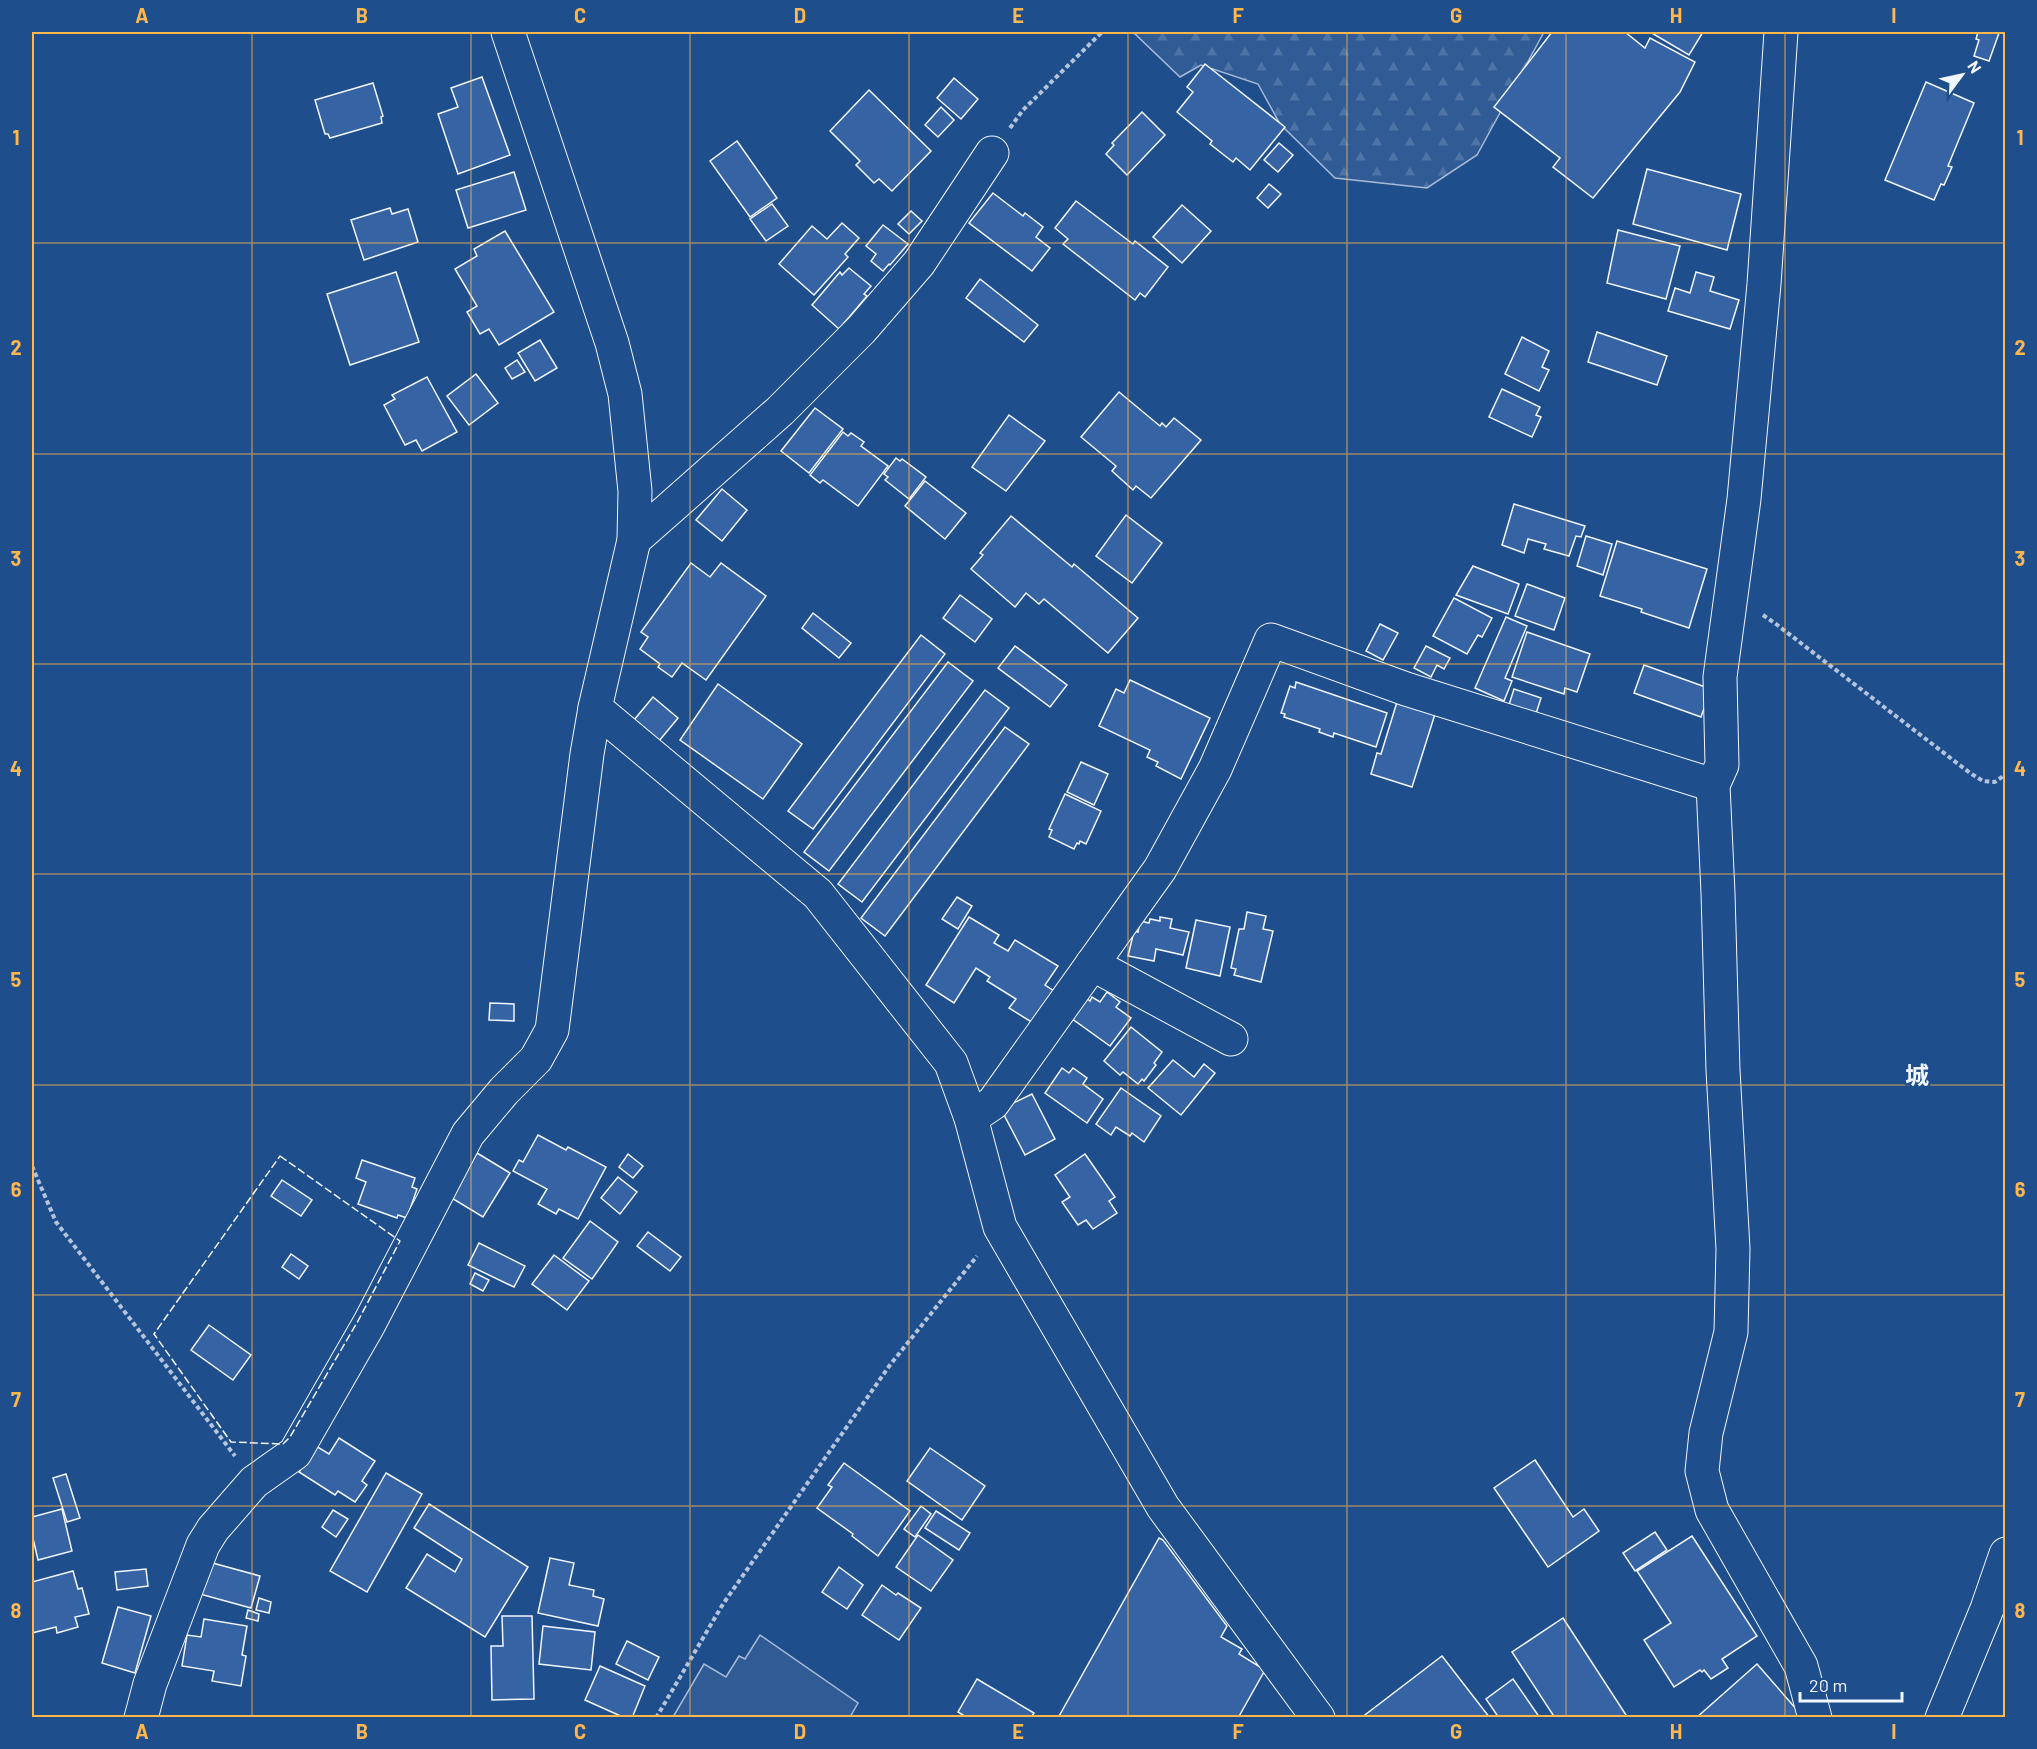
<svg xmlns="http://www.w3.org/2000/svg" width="2037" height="1749" font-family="Barlow,'Noto Sans JP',sans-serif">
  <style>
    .forest { fill: url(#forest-firs); stroke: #a8bbd7; stroke-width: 1.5 }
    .built { fill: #305b95; stroke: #a8bbd7; stroke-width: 1.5 }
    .building { fill: #3563a3; stroke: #f2f6ff; stroke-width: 1.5 }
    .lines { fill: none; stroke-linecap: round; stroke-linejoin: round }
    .minor-casing { stroke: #f2f6ff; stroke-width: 35 }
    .path { stroke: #b3c4dc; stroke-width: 4; stroke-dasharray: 4.5 3; stroke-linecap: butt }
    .minor { stroke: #1f4e8c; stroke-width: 33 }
    .fence { stroke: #f2f6ff; stroke-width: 1.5; stroke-dasharray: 8 3; stroke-linecap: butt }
    .grid { fill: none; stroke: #ffb74d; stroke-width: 1.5; stroke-opacity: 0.55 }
    .labels { text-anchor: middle; stroke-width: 4.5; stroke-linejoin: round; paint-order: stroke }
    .quarter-label { font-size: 24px; font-weight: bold; fill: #f2f6ff; stroke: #1f4e8c }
    .neatline { fill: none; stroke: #ffb74d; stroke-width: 2 }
    .grid-label { font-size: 20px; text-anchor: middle; font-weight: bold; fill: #ffb74d }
  </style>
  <defs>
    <pattern id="forest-firs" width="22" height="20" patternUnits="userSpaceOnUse" patternTransform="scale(1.5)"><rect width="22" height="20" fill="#305b95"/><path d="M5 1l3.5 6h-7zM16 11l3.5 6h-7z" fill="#4e73a5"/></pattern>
  </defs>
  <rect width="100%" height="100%" fill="#1f4e8c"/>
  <polygon class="forest" points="1133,32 1544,32 1477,155 1427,188 1335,178 1280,124 1258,84 1201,65 1180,77"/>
  <polygon class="built" points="760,1635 858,1703 850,1717 673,1717 704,1664 726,1677 739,1656 745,1659"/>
  <g class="building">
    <polygon points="1552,32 1625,32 1645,48 1650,38 1695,62 1680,92 1593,198 1553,167 1560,158 1494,107"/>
    <polygon points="1650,32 1703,32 1689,55"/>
    <polygon points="1978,32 1997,32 1999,33 1989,61 1974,56 1979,40 1976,39"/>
    <polygon points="1205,64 1285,127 1250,170 1236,158 1233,162 1210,144 1212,141 1177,112 1193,92 1187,87"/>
    <polygon points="482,77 510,155 458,174 438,114 458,107 451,88"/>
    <polygon points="954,78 978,99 961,119 937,98"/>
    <polygon points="1926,82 1974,103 1948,166 1952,167 1944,185 1941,184 1934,200 1885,180"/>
    <polygon points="373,83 383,116 381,117 382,123 330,138 328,134 325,134 315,100"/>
    <polygon points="869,90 931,151 892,191 879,179 874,183 856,165 860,161 830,131"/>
    <polygon points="941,107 954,120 938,137 925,125"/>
    <polygon points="1142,112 1165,135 1127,175 1106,154 1114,145 1112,143"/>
    <polygon points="737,141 777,198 750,217 710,161"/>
    <polygon points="1279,143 1293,155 1278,172 1264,160"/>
    <polygon points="1647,169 1741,194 1727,250 1633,224"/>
    <polygon points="514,172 526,210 468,228 456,190"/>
    <polygon points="1269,184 1281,194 1268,208 1257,198"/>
    <polygon points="993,193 1023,216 1025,213 1043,227 1036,237 1050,248 1032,271 969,223"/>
    <polygon points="1076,201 1133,244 1135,241 1168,267 1145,297 1140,293 1135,300 1063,244 1068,239 1055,228"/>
    <polygon points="772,204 788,226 766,241 750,219"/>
    <polygon points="1182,205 1211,231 1182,263 1153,237"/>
    <polygon points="390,208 392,214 408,209 418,242 364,260 351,220"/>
    <polygon points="911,211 922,221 909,234 898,224"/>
    <polygon points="842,223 859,238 845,254 848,257 814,295 779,264 812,226 827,239"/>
    <polygon points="883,225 908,244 890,265 889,264 883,271 871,261 876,254 866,246"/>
    <polygon points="1618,230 1680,246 1666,299 1607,283"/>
    <polygon points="505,231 554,312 499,345 489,329 480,334 467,312 477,306 455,269 477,256 474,249"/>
    <polygon points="849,268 871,286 864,294 867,296 839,329 812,305 840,272 842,275"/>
    <polygon points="396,272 419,342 350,365 327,294"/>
    <polygon points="1696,272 1714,277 1710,291 1739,300 1730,329 1668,311 1675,288 1690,293"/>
    <polygon points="980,279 1038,325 1024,342 966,298"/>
    <polygon points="1597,332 1667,356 1657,385 1588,362"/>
    <polygon points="1522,337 1549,351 1542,367 1549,370 1539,391 1505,374"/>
    <polygon points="540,340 557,368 535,381 518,353"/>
    <polygon points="517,360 525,372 512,379 505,368"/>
    <polygon points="476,374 498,403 469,425 447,396"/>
    <polygon points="427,377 457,432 422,451 416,440 405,445 384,405 395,399 392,395"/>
    <polygon points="1502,389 1540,407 1536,415 1541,417 1532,437 1489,417"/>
    <polygon points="1119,392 1160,426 1162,423 1166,427 1174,418 1201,440 1151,498 1136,486 1133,490 1112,471 1116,466 1081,437"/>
    <polygon points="815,408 843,429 809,473 781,451"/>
    <polygon points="1009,415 1045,441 1006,491 972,467"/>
    <polygon points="843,432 848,436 851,433 864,442 861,446 888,466 858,506 823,480 820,483 810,475"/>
    <polygon points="896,458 900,461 902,459 926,477 909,499 885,480 888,477 884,474"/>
    <polygon points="925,481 966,513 945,539 905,506"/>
    <polygon points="722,489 747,510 722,541 696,520"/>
    <polygon points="1514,504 1585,526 1581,537 1576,536 1569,556 1544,549 1546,544 1528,539 1524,553 1502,545"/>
    <polygon points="1126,515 1162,543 1132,583 1096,556"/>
    <polygon points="1011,516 1072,567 1074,564 1138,618 1108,653 1044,599 1039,604 1026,593 1015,607 971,569 983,555 980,553"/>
    <polygon points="1586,536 1612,544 1603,575 1577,566"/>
    <polygon points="1617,541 1707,569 1689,628 1641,612 1642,609 1600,596"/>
    <polygon points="691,563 710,577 721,563 766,596 706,680 682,663 672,677 658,667 660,664 640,649 648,637 641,632"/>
    <polygon points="1473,566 1519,584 1508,614 1456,595"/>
    <polygon points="1527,584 1565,598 1554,630 1515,616"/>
    <polygon points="960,595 992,619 975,642 943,618"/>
    <polygon points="1454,598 1492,618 1482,637 1478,635 1467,654 1433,636"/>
    <polygon points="813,613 851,643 839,658 802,628"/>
    <polygon points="1506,617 1527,626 1505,678 1512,681 1504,701 1475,688"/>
    <polygon points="1380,624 1398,633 1383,660 1366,651"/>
    <polygon points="1527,632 1590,654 1577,692 1565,688 1564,694 1512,677"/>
    <polygon points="921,635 945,654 813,829 788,811"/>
    <polygon points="1015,646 1067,685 1050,707 998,668"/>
    <polygon points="1426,646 1450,658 1444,669 1437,665 1431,677 1414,668"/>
    <polygon points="948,662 973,681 829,871 804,852"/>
    <polygon points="1644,665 1711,689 1701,717 1634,693"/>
    <polygon points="1130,680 1210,718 1181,779 1156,766 1158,762 1147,757 1150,750 1099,726 1116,689 1124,693"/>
    <polygon points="1296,682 1387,713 1376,747 1334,733 1333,737 1319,732 1320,729 1284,717 1285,714 1281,713 1290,686 1295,688"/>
    <polygon points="718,684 802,744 763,799 680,740"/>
    <polygon points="1514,689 1541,698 1534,720 1507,711"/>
    <polygon points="985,690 1009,708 862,902 838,884"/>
    <polygon points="653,697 678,718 659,741 634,720"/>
    <polygon points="1397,702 1435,714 1412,787 1371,774 1377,753 1381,754"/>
    <polygon points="1005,727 1029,744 885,936 861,918"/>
    <polygon points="1081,762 1108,774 1094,805 1067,792"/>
    <polygon points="1065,794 1101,811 1086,844 1080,841 1079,844 1077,843 1074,849 1049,837 1052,830 1049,829"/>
    <polygon points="957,897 972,906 958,929 942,919"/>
    <polygon points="1247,912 1266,916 1263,929 1273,931 1261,982 1234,975 1236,969 1231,968 1239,929 1244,929"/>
    <polygon points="969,917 999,935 994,943 1008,951 1015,940 1058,966 1045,985 1054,991 1033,1023 1009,1008 1016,999 987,981 990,977 976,968 954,1003 926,985"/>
    <polygon points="1160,917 1172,919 1170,928 1189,932 1183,955 1156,949 1154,961 1128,956 1134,931 1138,932 1140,921 1149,923 1150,919 1160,921"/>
    <polygon points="1196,920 1230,927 1220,976 1186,968"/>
    <polygon points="1107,992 1120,1002 1116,1007 1131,1018 1110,1046 1071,1018 1086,998 1090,1001 1092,997 1100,1002"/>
    <polygon points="490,1003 514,1004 514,1021 489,1020"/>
    <polygon points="1131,1027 1162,1052 1154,1063 1156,1065 1144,1081 1142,1079 1138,1084 1123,1072 1120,1075 1104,1061"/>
    <polygon points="1173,1060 1194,1077 1204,1064 1215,1073 1181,1115 1148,1088"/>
    <polygon points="1062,1068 1069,1073 1073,1068 1087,1078 1083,1084 1103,1099 1087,1123 1045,1093"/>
    <polygon points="1121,1088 1161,1116 1144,1142 1132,1133 1130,1136 1116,1127 1111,1135 1096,1124"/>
    <polygon points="1032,1094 1055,1139 1025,1155 1001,1109"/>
    <polygon points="538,1135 566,1150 568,1147 606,1167 578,1219 559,1209 556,1214 538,1204 547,1189 513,1171 519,1160 523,1162"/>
    <polygon points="477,1153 510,1173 483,1217 450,1197"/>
    <polygon points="628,1154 643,1166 633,1178 619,1167"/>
    <polygon points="1085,1154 1115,1197 1109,1201 1117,1213 1093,1229 1086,1220 1078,1225 1062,1202 1070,1197 1055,1175"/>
    <polygon points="362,1160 415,1178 412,1187 417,1189 407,1218 398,1215 397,1218 358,1204 366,1182 356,1178"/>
    <polygon points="618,1177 637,1192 620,1214 601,1198"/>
    <polygon points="282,1180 312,1200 301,1216 271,1196"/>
    <polygon points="590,1221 618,1242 592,1279 563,1258"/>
    <polygon points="648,1232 681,1257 670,1271 637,1246"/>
    <polygon points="479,1243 525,1266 514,1287 468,1265"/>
    <polygon points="291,1254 308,1266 299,1279 282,1267"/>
    <polygon points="554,1255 589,1281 567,1310 532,1284"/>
    <polygon points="475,1273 489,1280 483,1291 470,1284"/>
    <polygon points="209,1325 251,1355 233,1380 191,1350"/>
    <polygon points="339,1438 375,1461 362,1481 367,1485 355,1502 338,1491 335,1495 299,1472 316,1446 329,1454"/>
    <polygon points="930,1448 985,1486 962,1520 907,1481"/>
    <polygon points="1535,1460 1573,1517 1584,1509 1599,1531 1548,1567 1494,1488"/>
    <polygon points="844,1463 910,1511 878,1556 852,1536 853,1534 817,1508 832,1487 828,1485"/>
    <polygon points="386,1473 422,1494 367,1592 330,1571"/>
    <polygon points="66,1474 80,1518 67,1522 53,1478"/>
    <polygon points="429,1504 528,1567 485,1637 406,1588 427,1554 455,1572 462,1559 414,1528"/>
    <polygon points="921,1506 931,1514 915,1537 904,1529"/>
    <polygon points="62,1509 72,1551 38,1560 32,1534 32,1517"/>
    <polygon points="333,1510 348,1519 336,1537 322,1527"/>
    <polygon points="936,1511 970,1533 959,1550 925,1528"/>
    <polygon points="1655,1532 1667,1550 1635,1571 1623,1553"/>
    <polygon points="918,1535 953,1560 931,1591 896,1567"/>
    <polygon points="1692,1536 1757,1636 1722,1659 1728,1668 1711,1679 1704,1670 1702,1672 1700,1670 1674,1687 1644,1640 1671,1623 1637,1571"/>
    <polygon points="1159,1538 1163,1540 1227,1626 1221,1637 1242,1649 1239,1654 1265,1670 1238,1718 1058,1718"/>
    <polygon points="550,1558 574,1563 569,1585 594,1590 593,1596 604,1599 598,1626 538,1613"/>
    <polygon points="209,1562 260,1576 251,1608 200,1594"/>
    <polygon points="839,1567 863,1585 847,1609 822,1592"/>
    <polygon points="146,1569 148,1586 117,1590 115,1572"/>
    <polygon points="73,1571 78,1589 82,1588 89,1614 75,1617 78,1627 57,1633 56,1627 32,1633 32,1582"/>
    <polygon points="882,1585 896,1595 898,1593 921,1608 899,1640 862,1615"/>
    <polygon points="259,1598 271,1602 269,1613 256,1610"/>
    <polygon points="118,1607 151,1616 135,1673 102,1663"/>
    <polygon points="248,1610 259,1614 258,1621 246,1618"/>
    <polygon points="502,1616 532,1616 534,1699 492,1700 491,1646 503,1646"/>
    <polygon points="1563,1618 1628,1718 1555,1718 1512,1652"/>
    <polygon points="204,1619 247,1626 242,1655 246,1656 241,1686 212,1681 214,1671 182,1666 187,1635 201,1637"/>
    <polygon points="543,1626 595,1632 591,1670 539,1664"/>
    <polygon points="627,1641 659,1657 648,1680 616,1664"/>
    <polygon points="1442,1656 1490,1718 1361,1718"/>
    <polygon points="1757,1664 1804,1718 1696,1718"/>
    <polygon points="600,1666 645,1686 632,1718 625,1718 585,1700"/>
    <polygon points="977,1679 1034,1713 1031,1718 961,1718 963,1715 958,1712"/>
    <polygon points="1513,1679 1540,1718 1499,1718 1486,1699"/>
  </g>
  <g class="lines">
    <g class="minor-casing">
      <g id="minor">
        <polyline points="1781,32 1764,284 1744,499 1720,677 1722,765 1713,785 1718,893 1723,1070 1733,1249 1731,1332 1706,1433 1702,1471 1712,1510 1801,1666 1815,1718"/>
        <polyline points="634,540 780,411 861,330 919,263 992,153"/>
        <polyline points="595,708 818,894 951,1063 971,1118 1000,1227 1163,1507 1318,1718"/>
        <polyline points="1092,964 1231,1039"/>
        <polyline points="971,1118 993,1103 1160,869 1215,769 1271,640 1406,689 1713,785"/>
        <polyline points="141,1718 150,1684 203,1545 213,1529 254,1482 295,1453 369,1324 468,1134 504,1091 536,1059 552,1030 587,754 595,708 634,540 635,491 625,394 612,343 508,32"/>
        <polyline points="1942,1718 1987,1609 2006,1554"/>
      </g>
    </g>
    <g class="path">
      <polyline points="1010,128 1023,110 1102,32"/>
      <polyline points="1763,615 1776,624 1970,773 1983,781 1995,782 2006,774"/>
      <polyline points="32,1166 56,1222 235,1456"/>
      <polyline points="656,1718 723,1604 890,1365 977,1256"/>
    </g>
    <use href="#minor" class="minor"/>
    <polygon class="fence" points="280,1156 400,1241 358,1321 290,1437 283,1444 231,1442 154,1334"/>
  </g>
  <path class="grid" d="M252,32V1718M471,32V1718M690,32V1718M909,32V1718M1128,32V1718M1347,32V1718M1566,32V1718M1785,32V1718M32,243H2006M32,454H2006M32,664H2006M32,874H2006M32,1085H2006M32,1295H2006M32,1506H2006"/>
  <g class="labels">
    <g class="quarter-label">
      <text x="1917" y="1084">城</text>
    </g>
  </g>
  <rect width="2037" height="1749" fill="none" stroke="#1f4e8c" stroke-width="66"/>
  <g transform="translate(1962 75) rotate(57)" stroke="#1f4e8c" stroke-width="4.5" paint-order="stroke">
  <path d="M0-4.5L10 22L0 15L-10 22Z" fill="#f2f6ff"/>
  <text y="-9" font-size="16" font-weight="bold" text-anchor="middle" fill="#f2f6ff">N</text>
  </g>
  <path d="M1800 1692v9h102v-9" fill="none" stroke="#f2f6ff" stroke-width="3"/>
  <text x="1809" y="1692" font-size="18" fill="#f2f6ff" stroke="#1f4e8c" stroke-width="4.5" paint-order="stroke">20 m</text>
  <rect x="33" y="33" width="1971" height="1683" class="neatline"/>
  <g class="grid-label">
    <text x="142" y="23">A</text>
    <text x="362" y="23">B</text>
    <text x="580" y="23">C</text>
    <text x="800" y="23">D</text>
    <text x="1018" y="23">E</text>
    <text x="1238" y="23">F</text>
    <text x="1456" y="23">G</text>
    <text x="1676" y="23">H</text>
    <text x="1894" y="23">I</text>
    <text x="16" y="145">1</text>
    <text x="2020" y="145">1</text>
    <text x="16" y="355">2</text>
    <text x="2020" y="355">2</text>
    <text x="16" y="566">3</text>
    <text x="2020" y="566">3</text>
    <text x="16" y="776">4</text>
    <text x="2020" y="776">4</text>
    <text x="16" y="987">5</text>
    <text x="2020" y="987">5</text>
    <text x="16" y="1197">6</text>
    <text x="2020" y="1197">6</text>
    <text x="16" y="1407">7</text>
    <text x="2020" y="1407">7</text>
    <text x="16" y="1618">8</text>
    <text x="2020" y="1618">8</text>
    <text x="142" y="1739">A</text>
    <text x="362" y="1739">B</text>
    <text x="580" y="1739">C</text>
    <text x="800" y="1739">D</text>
    <text x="1018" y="1739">E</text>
    <text x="1238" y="1739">F</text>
    <text x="1456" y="1739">G</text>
    <text x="1676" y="1739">H</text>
    <text x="1894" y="1739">I</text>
  </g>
</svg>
